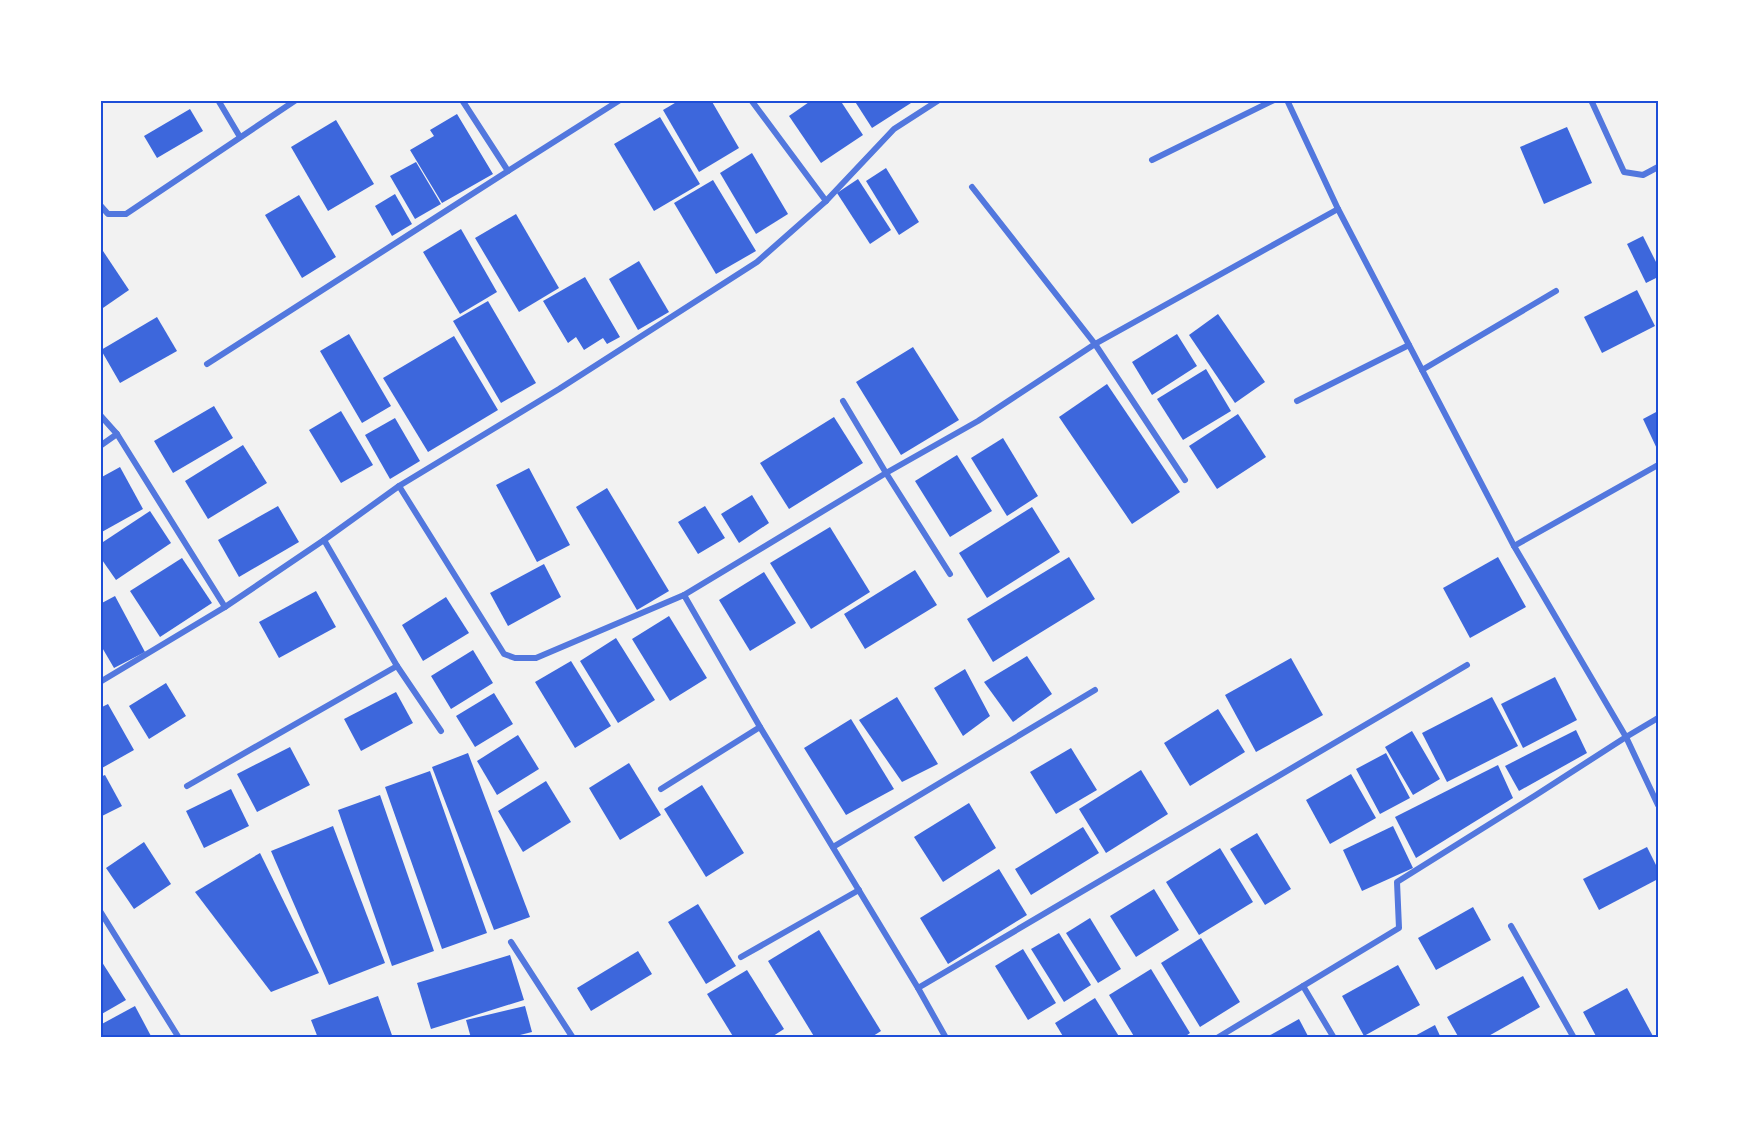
<svg xmlns="http://www.w3.org/2000/svg" width="1759" height="1138" font-family="Quicksand,sans-serif">
  <style>
    .building { fill: #3d67dc }
    .lines { fill: none; stroke-linecap: round; stroke-linejoin: round }
    .minor { stroke: #5277de; stroke-width: 6 }
    .neatline { fill: none; stroke: #1d4ed8; stroke-width: 2 }
  </style>
  <rect width="100%" height="100%" fill="#f2f2f2"/>
  <g class="building">
    <polygon points="680,100 711,100 739,148 699,172 663,110"/>
    <polygon points="812,100 840,100 863,135 821,163 789,116"/>
    <polygon points="854,100 910,100 911,103 872,128"/>
    <polygon points="190,109 203,131 157,158 144,136"/>
    <polygon points="457,114 493,174 442,203 410,150 434,136 430,130"/>
    <polygon points="660,117 700,184 654,211 614,144"/>
    <polygon points="336,120 374,184 328,211 291,147"/>
    <polygon points="1567,127 1592,183 1544,204 1520,147"/>
    <polygon points="752,153 788,214 756,234 720,173"/>
    <polygon points="416,162 441,204 415,219 390,176"/>
    <polygon points="886,168 919,222 899,235 866,181"/>
    <polygon points="858,179 891,230 870,244 837,193"/>
    <polygon points="713,180 756,251 716,274 674,203"/>
    <polygon points="395,194 412,224 392,236 375,206"/>
    <polygon points="299,195 336,257 302,278 265,215"/>
    <polygon points="516,214 559,288 519,312 475,238"/>
    <polygon points="461,229 497,292 460,314 423,252"/>
    <polygon points="1643,236 1658,266 1658,277 1646,283 1627,244"/>
    <polygon points="103,251 129,290 100,310 100,252"/>
    <polygon points="639,261 669,312 638,330 609,279"/>
    <polygon points="585,277 620,337 607,344 603,338 584,350 576,337 568,343 543,301"/>
    <polygon points="1637,290 1655,326 1602,353 1584,317"/>
    <polygon points="488,301 536,383 501,403 453,321"/>
    <polygon points="1218,314 1265,382 1235,403 1189,335"/>
    <polygon points="157,317 177,351 120,383 101,350"/>
    <polygon points="349,334 391,406 362,423 320,351"/>
    <polygon points="1177,334 1197,366 1152,395 1132,362"/>
    <polygon points="454,336 498,410 428,452 383,378"/>
    <polygon points="913,347 959,420 901,455 856,382"/>
    <polygon points="1206,369 1231,411 1183,440 1157,399"/>
    <polygon points="1107,384 1180,492 1132,524 1059,417"/>
    <polygon points="214,406 233,438 173,473 154,441"/>
    <polygon points="341,411 373,465 341,483 309,430"/>
    <polygon points="1658,411 1658,451 1643,419"/>
    <polygon points="1238,414 1266,457 1217,489 1189,446"/>
    <polygon points="834,417 863,463 789,509 760,463"/>
    <polygon points="395,418 420,461 390,479 365,435"/>
    <polygon points="1003,438 1038,496 1007,516 971,458"/>
    <polygon points="243,445 267,483 208,519 185,481"/>
    <polygon points="957,455 992,511 950,537 915,481"/>
    <polygon points="120,467 143,509 100,533 100,478"/>
    <polygon points="529,468 570,545 537,562 496,485"/>
    <polygon points="607,488 669,591 637,610 576,507"/>
    <polygon points="752,495 769,523 739,543 721,514"/>
    <polygon points="278,506 299,542 239,577 218,540"/>
    <polygon points="705,506 725,538 698,554 678,522"/>
    <polygon points="1032,507 1060,552 987,598 959,553"/>
    <polygon points="150,511 171,543 116,580 100,557 100,544"/>
    <polygon points="830,527 870,592 811,629 770,563"/>
    <polygon points="1069,557 1095,599 993,662 967,619"/>
    <polygon points="1498,557 1526,607 1470,638 1443,588"/>
    <polygon points="182,558 212,603 160,637 130,591"/>
    <polygon points="544,564 561,597 508,626 490,593"/>
    <polygon points="915,570 937,605 865,649 844,614"/>
    <polygon points="764,572 796,623 750,651 719,600"/>
    <polygon points="316,591 336,627 279,658 259,622"/>
    <polygon points="115,596 145,652 114,668 100,644 100,604"/>
    <polygon points="446,597 469,633 423,661 402,625"/>
    <polygon points="669,616 707,678 670,701 632,639"/>
    <polygon points="616,638 655,700 618,723 580,661"/>
    <polygon points="473,650 493,683 451,709 431,676"/>
    <polygon points="1027,656 1052,694 1013,722 984,682"/>
    <polygon points="1291,658 1323,715 1256,752 1225,695"/>
    <polygon points="571,661 611,726 575,748 535,682"/>
    <polygon points="965,669 990,716 963,736 934,688"/>
    <polygon points="1555,677 1577,720 1523,748 1501,704"/>
    <polygon points="166,683 186,716 149,739 129,706"/>
    <polygon points="396,692 413,723 361,751 344,719"/>
    <polygon points="494,693 513,724 475,747 456,716"/>
    <polygon points="897,697 938,764 902,782 859,720"/>
    <polygon points="1492,697 1518,746 1447,782 1422,733"/>
    <polygon points="108,704 134,750 102,768 100,765 100,708"/>
    <polygon points="1218,709 1245,752 1190,786 1164,743"/>
    <polygon points="851,719 894,789 846,815 804,748"/>
    <polygon points="1576,730 1587,753 1519,791 1505,766"/>
    <polygon points="1412,731 1440,779 1413,795 1385,747"/>
    <polygon points="518,735 539,769 497,795 477,761"/>
    <polygon points="290,747 310,785 257,812 237,774"/>
    <polygon points="1071,748 1097,790 1056,814 1030,772"/>
    <polygon points="468,753 530,917 494,930 432,767"/>
    <polygon points="1386,753 1410,798 1380,814 1356,769"/>
    <polygon points="629,763 661,815 620,840 589,788"/>
    <polygon points="1498,765 1513,798 1416,858 1395,817"/>
    <polygon points="1141,770 1168,814 1106,853 1079,809"/>
    <polygon points="430,771 487,933 442,949 385,787"/>
    <polygon points="1351,774 1376,818 1330,844 1306,800"/>
    <polygon points="105,775 122,806 100,817 100,777"/>
    <polygon points="546,781 571,822 523,852 498,811"/>
    <polygon points="702,785 744,853 706,877 664,809"/>
    <polygon points="231,789 249,826 204,848 186,811"/>
    <polygon points="380,795 434,951 392,966 338,810"/>
    <polygon points="969,803 996,848 943,882 914,837"/>
    <polygon points="333,826 385,963 329,985 271,851"/>
    <polygon points="1393,826 1413,868 1362,891 1343,850"/>
    <polygon points="1083,827 1099,853 1031,895 1015,869"/>
    <polygon points="1257,833 1291,889 1265,905 1230,849"/>
    <polygon points="144,842 171,884 134,909 106,868"/>
    <polygon points="1647,847 1658,869 1658,879 1599,910 1583,879"/>
    <polygon points="1220,848 1253,902 1199,935 1166,882"/>
    <polygon points="260,853 319,973 271,992 195,892"/>
    <polygon points="999,869 1027,915 948,964 920,918"/>
    <polygon points="1154,889 1179,930 1136,957 1110,916"/>
    <polygon points="698,904 736,966 706,984 668,922"/>
    <polygon points="1473,907 1491,940 1436,970 1418,938"/>
    <polygon points="1090,918 1121,969 1098,983 1066,933"/>
    <polygon points="819,930 881,1031 870,1038 815,1038 768,961"/>
    <polygon points="1059,933 1091,985 1064,1002 1031,949"/>
    <polygon points="1201,938 1240,1002 1200,1027 1161,963"/>
    <polygon points="1023,949 1056,1003 1028,1020 995,966"/>
    <polygon points="638,951 652,974 591,1011 577,988"/>
    <polygon points="510,955 524,1000 431,1029 417,983"/>
    <polygon points="100,959 126,1000 100,1015"/>
    <polygon points="1398,965 1420,1005 1364,1036 1342,996"/>
    <polygon points="1151,969 1190,1033 1183,1038 1135,1038 1109,995"/>
    <polygon points="747,970 784,1029 770,1038 734,1038 707,994"/>
    <polygon points="1523,976 1540,1007 1485,1038 1459,1038 1447,1017"/>
    <polygon points="1627,988 1654,1038 1597,1038 1583,1012"/>
    <polygon points="378,996 393,1038 318,1038 311,1020"/>
    <polygon points="1095,998 1120,1038 1064,1038 1055,1023"/>
    <polygon points="135,1006 152,1038 100,1038 100,1025"/>
    <polygon points="525,1006 532,1032 508,1038 471,1038 466,1020"/>
    <polygon points="1299,1019 1309,1038 1265,1038"/>
    <polygon points="1435,1025 1441,1038 1411,1038"/>
  </g>
  <g class="lines">
    <g class="minor">
      <polyline points="218,100 240,137"/>
      <polyline points="462,100 508,171 620,100"/>
      <polyline points="751,100 826,201"/>
      <polyline points="1287,100 1338,209 1514,546 1626,737 1658,805"/>
      <polyline points="1591,100 1624,172 1643,175 1658,167"/>
      <polyline points="1152,160 1274,100"/>
      <polyline points="972,187 1095,344 1185,480"/>
      <polyline points="100,205 108,214 126,214 296,100"/>
      <polyline points="207,364 508,171"/>
      <polyline points="1422,370 1556,291"/>
      <polyline points="843,401 886,473 950,574"/>
      <polyline points="1297,401 1409,345"/>
      <polyline points="100,415 117,434 225,607"/>
      <polyline points="100,446 117,434"/>
      <polyline points="399,486 504,654 515,658 536,658 684,595 760,727 918,988 946,1038"/>
      <polyline points="1514,546 1658,465"/>
      <polyline points="684,595 886,473 978,421 1095,344 1338,209"/>
      <polyline points="397,666 441,731"/>
      <polyline points="100,682 225,607 324,540 399,486 559,389 757,262 826,201 894,129 939,100"/>
      <polyline points="187,786 397,666 324,540"/>
      <polyline points="661,789 760,727"/>
      <polyline points="833,847 1095,690"/>
      <polyline points="100,911 179,1038"/>
      <polyline points="1511,926 1574,1038"/>
      <polyline points="511,942 573,1038"/>
      <polyline points="741,957 859,890"/>
      <polyline points="1303,986 1334,1038"/>
      <polyline points="918,988 1467,665"/>
      <polyline points="1217,1038 1399,928 1397,882 1536,795 1626,737 1658,718"/>
    </g>
  </g>
  <rect width="1759" height="1138" fill="none" stroke="#ffffff" stroke-width="204"/>
  <rect x="102" y="102" width="1555" height="934" class="neatline"/>
</svg>
